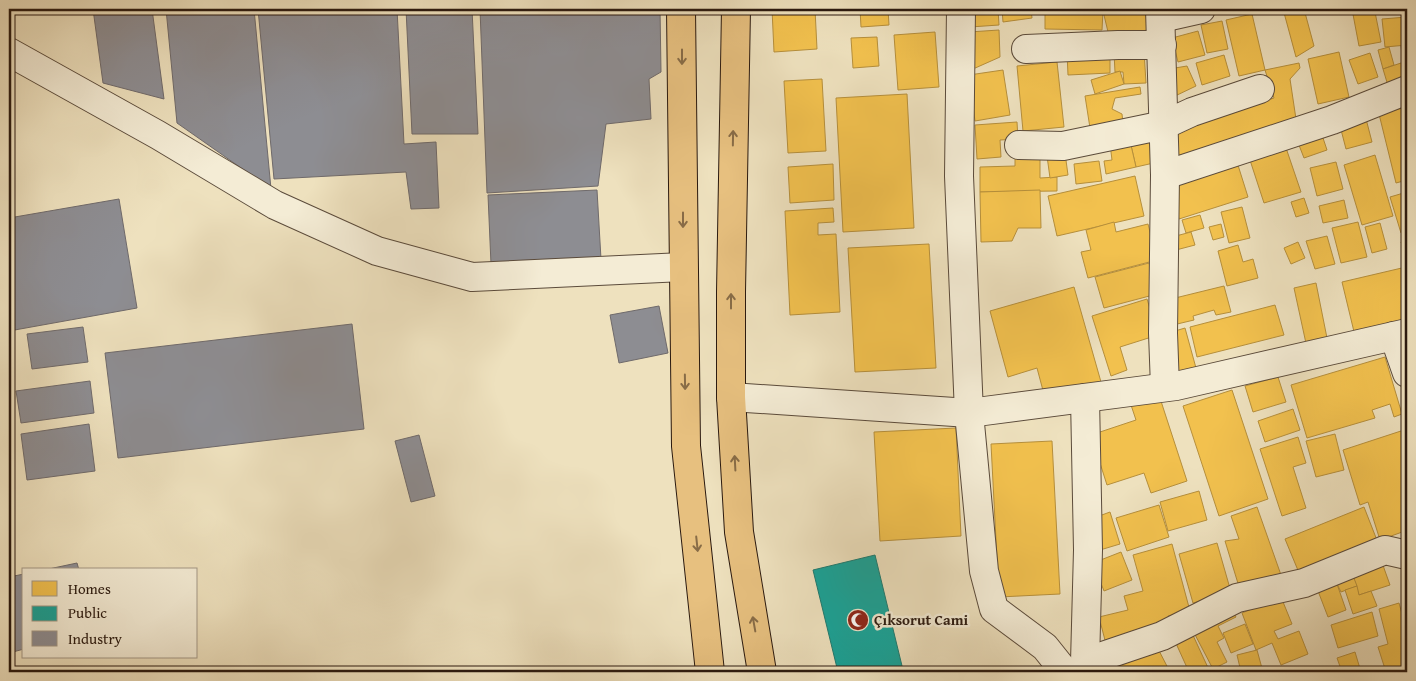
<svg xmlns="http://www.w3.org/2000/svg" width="1416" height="681" font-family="'Gentium Book Plus',serif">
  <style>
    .homes { fill: #f2c14e; stroke: #b68f3b }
    .public { fill: #17a398; stroke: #1d7a6f }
    .industry { fill: #8d8d92; stroke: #6f6a6b }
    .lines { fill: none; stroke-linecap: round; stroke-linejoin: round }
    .minor-casing { stroke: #5b4b3b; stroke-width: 30 }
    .tertiary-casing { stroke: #5b4b3b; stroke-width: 30 }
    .primary-casing { stroke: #2a190f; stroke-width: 30 }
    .minor { stroke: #f4ecd5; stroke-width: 28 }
    .tertiary { stroke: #f4ecd5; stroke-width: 28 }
    .primary { stroke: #e7c07f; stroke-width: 28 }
    .oneway { stroke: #886c47 }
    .labels { text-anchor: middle; stroke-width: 5; stroke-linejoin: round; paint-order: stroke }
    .poi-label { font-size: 15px; font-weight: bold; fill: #2a190f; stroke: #f4ecd5; text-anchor: start }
  </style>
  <rect width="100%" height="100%" fill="#eee1be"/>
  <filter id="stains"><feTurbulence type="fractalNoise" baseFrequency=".004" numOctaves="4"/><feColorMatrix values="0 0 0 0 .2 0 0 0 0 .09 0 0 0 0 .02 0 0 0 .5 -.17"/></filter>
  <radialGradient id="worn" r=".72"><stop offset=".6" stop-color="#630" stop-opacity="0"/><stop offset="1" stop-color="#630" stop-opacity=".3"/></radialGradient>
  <g class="homes">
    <polygon points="772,9 815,9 817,49 774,52"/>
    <polygon points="860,9 888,9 889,25 861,27"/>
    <polygon points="969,9 998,9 999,25 970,27"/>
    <polygon points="1002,9 1031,9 1032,18 1003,22"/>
    <polygon points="1114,9 1151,9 1154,29 1109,36 1103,11"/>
    <polygon points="1283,9 1304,9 1314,46 1296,57"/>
    <polygon points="1352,9 1389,9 1375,12 1381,42 1359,46"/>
    <polygon points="1045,11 1103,11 1102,30 1045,29"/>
    <polygon points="1252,14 1265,70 1239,76 1226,20"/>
    <polygon points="1407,17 1407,45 1385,47 1382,19"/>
    <polygon points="1222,21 1228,49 1207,53 1201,25"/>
    <polygon points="999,30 1000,57 973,69 969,32"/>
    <polygon points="1198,31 1205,55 1178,62 1172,38"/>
    <polygon points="935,32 939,87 898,90 894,35"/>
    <polygon points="877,37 879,66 853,68 851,38"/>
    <polygon points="1407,45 1407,61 1403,62 1401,46"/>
    <polygon points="1389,47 1394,65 1383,69 1378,50"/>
    <polygon points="1110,51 1110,73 1068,75 1067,53"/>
    <polygon points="1144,51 1146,83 1124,84 1123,72 1115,72 1114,53"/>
    <polygon points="1339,52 1349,97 1318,104 1308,59"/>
    <polygon points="1370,53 1378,77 1358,84 1349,60"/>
    <polygon points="1224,55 1230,76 1202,85 1196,63"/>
    <polygon points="1407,61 1407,84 1389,89 1383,69"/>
    <polygon points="1057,62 1064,127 1023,131 1017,66"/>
    <polygon points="1299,63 1300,68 1290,79 1296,119 1180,163 1166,134 1274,98 1265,70"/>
    <polygon points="1187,66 1196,86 1173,97 1169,69"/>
    <polygon points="1003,70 1010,115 975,121 969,75"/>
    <polygon points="1120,71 1124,84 1095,94 1091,80"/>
    <polygon points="822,79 826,151 788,153 784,81"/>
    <polygon points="1140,87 1141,94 1115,98 1112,109 1122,114 1123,123 1090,128 1085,96"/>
    <polygon points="907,94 914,228 843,232 836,98"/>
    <polygon points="1407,107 1407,180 1396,183 1379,114"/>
    <polygon points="1365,115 1372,142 1346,149 1339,122"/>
    <polygon points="1017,122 1018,139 1000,140 1001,157 977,159 975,125"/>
    <polygon points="1321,132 1327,150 1304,158 1297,140"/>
    <polygon points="1152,136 1158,162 1136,167 1130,141"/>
    <polygon points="1130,141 1136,167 1106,174 1104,161 1112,160 1110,144"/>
    <polygon points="1284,142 1301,192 1264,203 1248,154"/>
    <polygon points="1040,151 1040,178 1057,177 1057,191 980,192 980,167 1015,166 1015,152"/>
    <polygon points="1065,153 1068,175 1050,178 1047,156"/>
    <polygon points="1375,155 1393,216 1362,225 1344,165"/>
    <polygon points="1099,161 1102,181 1076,184 1074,164"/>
    <polygon points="1237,162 1248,197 1179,219 1170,182"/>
    <polygon points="1336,162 1343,189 1317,196 1310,168"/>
    <polygon points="833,164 834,200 790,203 788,167"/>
    <polygon points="1135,176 1144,216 1057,236 1048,196"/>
    <polygon points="1040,190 1041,228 1018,228 1012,241 981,242 980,192"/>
    <polygon points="1407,192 1407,231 1401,233 1390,197"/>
    <polygon points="1304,198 1309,213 1296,217 1291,202"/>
    <polygon points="1344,200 1348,218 1323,223 1319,206"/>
    <polygon points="1242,207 1250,238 1229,243 1221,212"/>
    <polygon points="833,208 834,222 818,223 818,235 836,234 840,312 790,315 785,211"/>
    <polygon points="1200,215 1204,228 1186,233 1182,220"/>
    <polygon points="1114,222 1116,232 1148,224 1157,260 1088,278 1081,252 1091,250 1086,230"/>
    <polygon points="1358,222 1367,257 1341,263 1332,228"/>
    <polygon points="1380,223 1387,249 1372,253 1365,227"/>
    <polygon points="1221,224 1224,237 1213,240 1209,227"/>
    <polygon points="1191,232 1195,245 1176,250 1172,237"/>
    <polygon points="1327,236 1335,264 1315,269 1306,241"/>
    <polygon points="1407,240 1407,260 1401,242"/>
    <polygon points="1298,242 1305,258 1291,264 1284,248"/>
    <polygon points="929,244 936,368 855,372 848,248"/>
    <polygon points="1238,245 1243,262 1253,259 1258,278 1227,286 1218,251"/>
    <polygon points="1149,263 1157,294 1104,308 1095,277"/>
    <polygon points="1406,267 1407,326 1356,340 1342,282"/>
    <polygon points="1316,283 1328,343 1307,348 1294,288"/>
    <polygon points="1224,286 1231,312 1216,315 1214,310 1193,316 1194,320 1173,325 1167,300"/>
    <polygon points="1074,287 1101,382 1045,398 1037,368 1008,377 990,311"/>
    <polygon points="1147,299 1158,335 1120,347 1127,370 1111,376 1092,316"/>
    <polygon points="1275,305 1284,335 1197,357 1190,327"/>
    <polygon points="1185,328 1196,368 1176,374 1165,334"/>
    <polygon points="1385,357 1402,414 1394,417 1390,404 1372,410 1375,418 1307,438 1291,385"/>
    <polygon points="1278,377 1286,402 1253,412 1245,386"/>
    <polygon points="1232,390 1268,499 1219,516 1183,406"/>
    <polygon points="1158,392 1187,481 1151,493 1144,473 1107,485 1091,435 1136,420 1130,402"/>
    <polygon points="1293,409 1300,430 1265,442 1258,421"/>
    <polygon points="956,428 961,536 880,541 874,432"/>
    <polygon points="1407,429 1407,537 1405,531 1380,540 1368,502 1360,505 1343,450"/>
    <polygon points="1335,434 1344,470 1316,477 1306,441"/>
    <polygon points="1298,437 1306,463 1293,467 1306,508 1282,516 1260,449"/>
    <polygon points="1052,441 1060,594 999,597 991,444"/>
    <polygon points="1199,491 1207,520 1168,531 1160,502"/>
    <polygon points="1159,505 1169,537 1127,551 1116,518"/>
    <polygon points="1257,507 1281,575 1240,590 1225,541 1239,539 1231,516"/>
    <polygon points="1364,507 1380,548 1302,580 1285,539"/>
    <polygon points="1110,512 1120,544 1100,550 1091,519"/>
    <polygon points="1217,543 1231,592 1193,603 1179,554"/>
    <polygon points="1172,544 1190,611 1168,616 1170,622 1107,648 1099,617 1128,610 1124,596 1143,591 1133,555"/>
    <polygon points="1121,552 1132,580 1104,591 1093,563"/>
    <polygon points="1380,557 1390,585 1359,595 1350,566"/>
    <polygon points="1352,573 1357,586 1341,592 1337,584"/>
    <polygon points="1337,584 1346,610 1328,617 1318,591"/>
    <polygon points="1357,586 1359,595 1371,591 1377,606 1353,614 1345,590"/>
    <polygon points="1281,597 1292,624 1274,631 1278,639 1299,631 1308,654 1281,665 1272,643 1256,650 1242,613"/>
    <polygon points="1399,603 1407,632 1407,672 1386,672 1378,647 1388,644 1379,609"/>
    <polygon points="1230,606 1236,617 1218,626 1224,638 1217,642 1227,662 1213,669 1191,627"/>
    <polygon points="1372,612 1378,636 1338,648 1331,625"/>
    <polygon points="1245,624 1253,644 1231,653 1223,633"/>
    <polygon points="1191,631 1210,672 1189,672 1174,639"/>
    <polygon points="1154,641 1170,672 1122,672 1116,660"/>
    <polygon points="1257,650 1263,672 1241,672 1237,655"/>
    <polygon points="1355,652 1361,672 1342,672 1337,658"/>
  </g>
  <polygon class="public" points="875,555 903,670 896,672 838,672 813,570"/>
  <g class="industry">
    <polygon points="93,9 152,9 164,99 103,83"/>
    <polygon points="166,9 254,9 271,189 177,123"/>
    <polygon points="258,9 397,9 404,144 436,142 439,208 411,209 406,172 274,179"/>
    <polygon points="406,9 472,9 478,134 412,134"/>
    <polygon points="480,9 660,9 661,72 649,79 651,119 606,124 598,186 487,193"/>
    <polygon points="597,190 601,259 491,264 488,195"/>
    <polygon points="119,199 137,308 9,331 9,218"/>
    <polygon points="659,306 668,353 619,363 610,315"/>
    <polygon points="352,324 364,429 118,458 105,353"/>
    <polygon points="83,327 88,362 32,369 27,334"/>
    <polygon points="90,381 94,413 21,423 16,391"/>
    <polygon points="89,424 95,471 27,480 21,434"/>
    <polygon points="419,435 435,496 411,502 395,441"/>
    <polygon points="77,563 79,570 44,570"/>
    <polygon points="24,574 24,649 9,653 9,577"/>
  </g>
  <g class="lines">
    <g class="minor-casing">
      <g id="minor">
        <polyline points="961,9 959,176 969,413 984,571 994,609 1045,647 1065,672"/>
        <polyline points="1160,9 1165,175 1163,333 1165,387"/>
        <polyline points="1161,18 1201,9"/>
        <polyline points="1026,49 1118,45 1162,45"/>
        <polyline points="9,52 158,135 275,205 377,251 472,277 683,267"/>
        <polyline points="1019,145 1063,146 1164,125 1192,112 1260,89"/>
        <polyline points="1165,175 1332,120 1407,90"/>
        <polyline points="1394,336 1407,373"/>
        <polyline points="1085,662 1162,636 1237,598 1304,583 1385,550 1407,555"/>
        <polyline points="1083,672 1085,662 1088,550 1085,398"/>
      </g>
    </g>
    <g class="tertiary-casing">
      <polyline id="tertiary" points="731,397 969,413 1176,386 1407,333"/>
    </g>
    <g class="primary-casing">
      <g id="primary">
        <polyline points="681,9 686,446 710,672"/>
        <polyline points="736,9 731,292 731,397 739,532 762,672"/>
      </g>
    </g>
    <use href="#minor" class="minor"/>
    <use href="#tertiary" class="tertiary"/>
    <use href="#primary" class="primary"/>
  </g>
  <defs><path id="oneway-shaft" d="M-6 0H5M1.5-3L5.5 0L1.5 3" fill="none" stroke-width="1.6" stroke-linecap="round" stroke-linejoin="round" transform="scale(1.25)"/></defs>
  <g class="oneway">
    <use href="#oneway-shaft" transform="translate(682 57) rotate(90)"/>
    <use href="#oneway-shaft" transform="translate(733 138) rotate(-89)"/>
    <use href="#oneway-shaft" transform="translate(683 220) rotate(90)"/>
    <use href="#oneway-shaft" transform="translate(731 301) rotate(-90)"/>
    <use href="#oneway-shaft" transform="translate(685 382) rotate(89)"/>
    <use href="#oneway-shaft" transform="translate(735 463) rotate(-93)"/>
    <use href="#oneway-shaft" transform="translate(697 544) rotate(84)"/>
    <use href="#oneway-shaft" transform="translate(754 624) rotate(-100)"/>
  </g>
  <defs>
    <g id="mosque-disc" transform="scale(1.125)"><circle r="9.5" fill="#8f2418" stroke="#f4ecd5"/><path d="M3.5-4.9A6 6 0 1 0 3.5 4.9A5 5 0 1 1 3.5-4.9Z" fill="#fff"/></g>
  </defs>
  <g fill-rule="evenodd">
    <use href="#mosque-disc" x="858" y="620"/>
  </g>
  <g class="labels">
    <g class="poi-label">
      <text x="874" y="625">Çıksorut Cami</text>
    </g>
  </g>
  <rect width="1416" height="681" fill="none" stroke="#eee1be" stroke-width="30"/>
  <rect x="10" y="10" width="1396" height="661" fill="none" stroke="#2a190f" stroke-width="2.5"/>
  <rect x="15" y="15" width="1386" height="651" fill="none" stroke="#2a190f"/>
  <rect x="22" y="568" width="175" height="90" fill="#f4ecd5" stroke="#a39886"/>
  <rect x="32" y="581" width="25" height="15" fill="#f2c14e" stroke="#a39886"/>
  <text x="68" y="594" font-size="15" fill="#2a190f">Homes</text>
  <rect x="32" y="606" width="25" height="15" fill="#17a398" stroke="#a39886"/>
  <text x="68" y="618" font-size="15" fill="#2a190f">Public</text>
  <rect x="32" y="631" width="25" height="15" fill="#8d8d92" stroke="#a39886"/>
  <text x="68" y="644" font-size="15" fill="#2a190f">Industry</text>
  <rect width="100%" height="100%" filter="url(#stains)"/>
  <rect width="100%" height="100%" fill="url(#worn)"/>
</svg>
